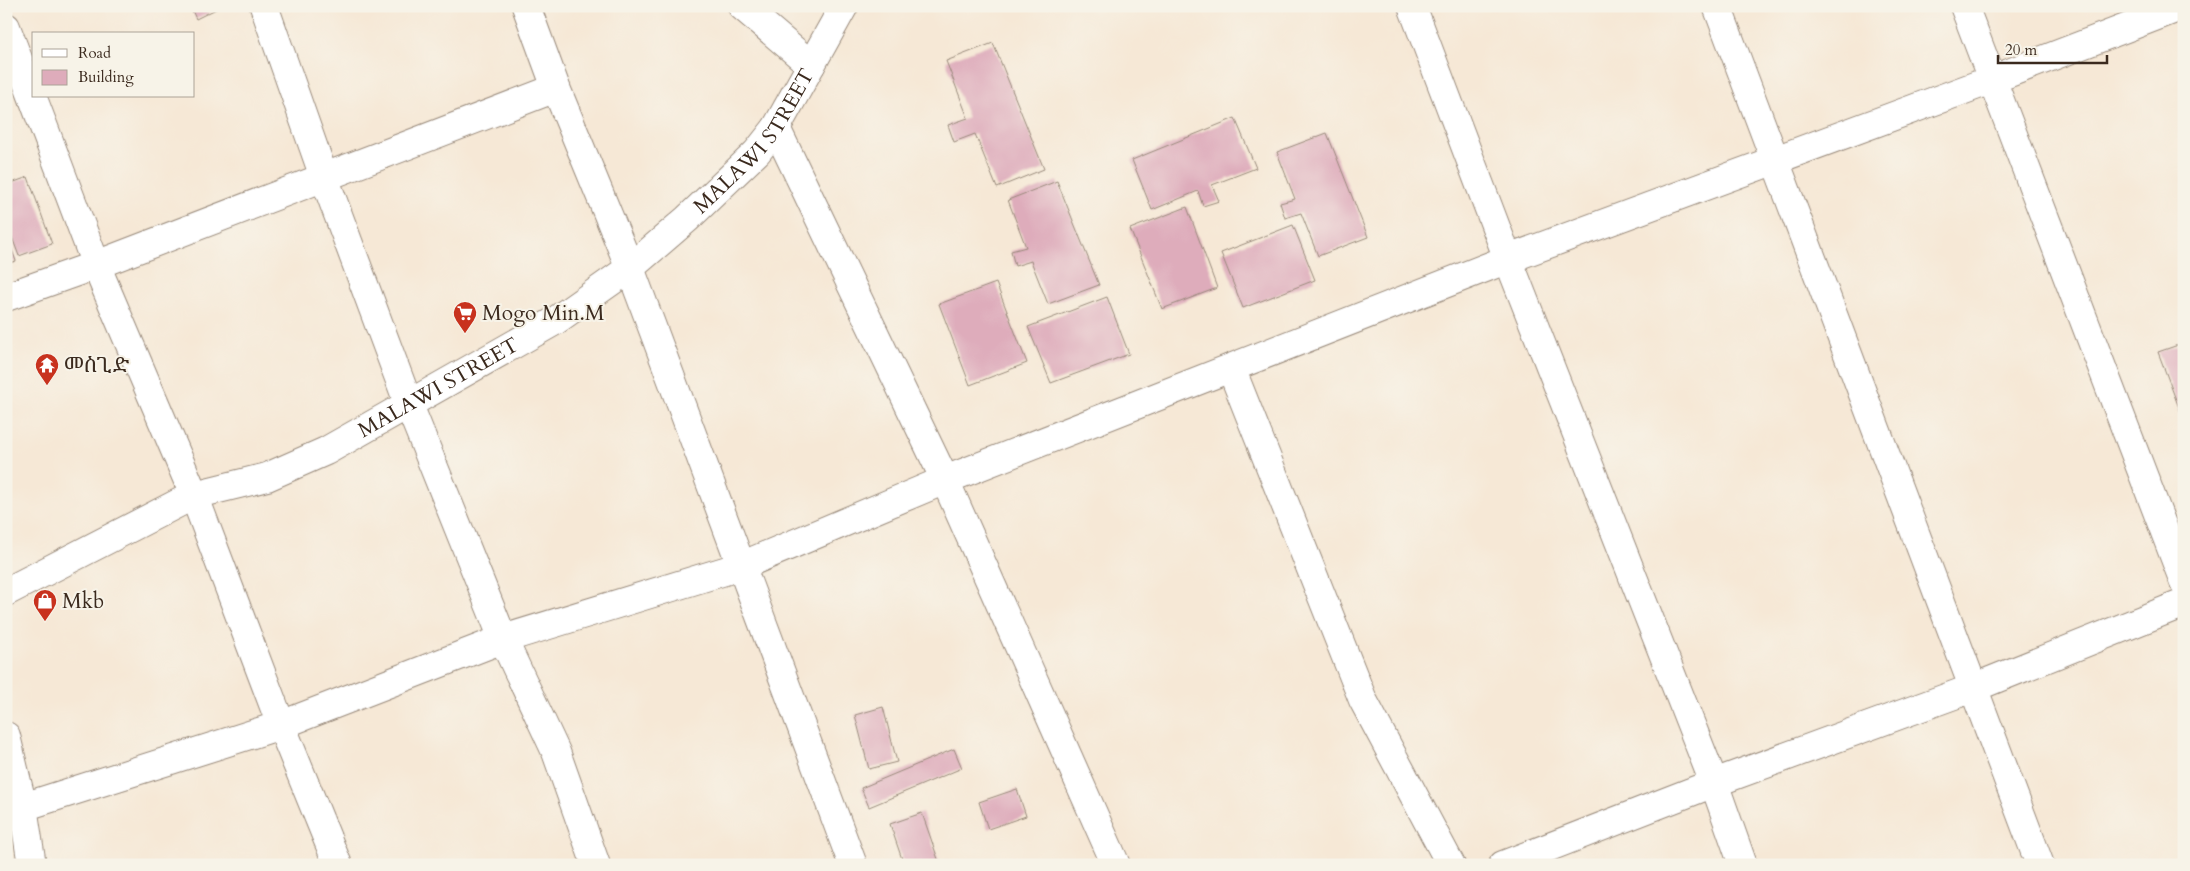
<svg xmlns="http://www.w3.org/2000/svg" width="2190" height="871" font-family="Cardo,'Noto Serif Ethiopic',serif">
  <style>
    .building { fill: #deacbb }
    .lines { fill: none; stroke-linecap: round; stroke-linejoin: round }
    .minor-casing { stroke: #98897a; stroke-width: 30 }
    .minor { stroke: #fff; stroke-width: 28 }
    .labels { text-anchor: middle; stroke-width: 4; stroke-linejoin: round; paint-order: stroke }
    .street-label { font-size: 21px; fill: #3b2a1e; stroke: #f7f3e8 }
    .poi-label { font-size: 21px; fill: #3b2a1e; stroke: #f7f3e8; text-anchor: start }
  </style>
  <rect width="100%" height="100%" fill="#f7f3e8"/>
  <filter id="ink" filterUnits="userSpaceOnUse"><feTurbulence type="fractalNoise" baseFrequency=".02" numOctaves="2"/><feDisplacementMap in="SourceGraphic" scale="10" xChannelSelector="R" yChannelSelector="G"/><feConvolveMatrix kernelMatrix="1 2 1 2 8 2 1 2 1" color-interpolation-filters="sRGB"/></filter>
  <filter id="wash" filterUnits="userSpaceOnUse"><feTurbulence type="fractalNoise" baseFrequency=".0096" numOctaves="4" result="noise"/><feDisplacementMap in="SourceGraphic" scale="20" xChannelSelector="R" yChannelSelector="G"/><feGaussianBlur stdDeviation="1.12" result="paint"/><feColorMatrix in="noise" values="0 0 0 0 0 0 0 0 0 0 0 0 0 0 0 0 0 1.4 0 .05"/><feComposite in="paint" operator="in"/></filter>
  <g filter="url(#wash)">
    <rect width="100%" height="100%" fill="#f6e8d6"/>
    <g id="blocks">
      <g class="building">
        <polygon points="190,6 222,6 196,19"/>
        <polygon points="993,43 1044,169 997,188 975,134 954,142 948,125 968,118 946,61"/>
        <polygon points="1235,118 1256,168 1212,185 1219,201 1203,206 1198,191 1152,210 1132,160"/>
        <polygon points="1327,133 1368,237 1318,256 1301,213 1285,218 1280,203 1295,199 1277,152"/>
        <polygon points="28,177 52,244 19,256 6,221 6,185"/>
        <polygon points="1057,181 1099,285 1048,304 1031,261 1015,266 1011,251 1026,247 1008,200"/>
        <polygon points="1187,207 1217,288 1162,309 1130,229"/>
        <polygon points="1293,225 1315,280 1243,308 1221,253"/>
        <polygon points="6,234 16,261 6,264"/>
        <polygon points="996,283 1027,363 970,385 939,304"/>
        <polygon points="1107,297 1129,354 1051,383 1028,327"/>
        <polygon points="2184,343 2184,421 2158,352"/>
        <polygon points="883,707 897,762 869,769 855,715"/>
        <polygon points="954,749 962,768 869,807 861,788"/>
        <polygon points="1017,789 1026,816 988,829 979,802"/>
        <polygon points="922,813 940,865 904,865 890,824"/>
      </g>
    </g>
  </g>
  <g filter="url(#ink)">
    <use href="#blocks" fill-opacity="0" stroke="#98897a" stroke-width="1"/>
    <g class="lines">
      <g class="minor-casing">
        <g id="minor">
          <polyline points="264,6 324,177 409,405 503,639 556,752 596,865"/>
          <polyline points="526,6 556,88 630,268 853,865"/>
          <polyline points="742,6 811,65"/>
          <polyline points="1412,6 1508,259 1714,783 1743,865"/>
          <polyline points="1717,6 2040,865"/>
          <polyline points="1964,6 2184,582"/>
          <polyline points="6,27 96,265 194,495 281,725 338,865"/>
          <polyline points="776,128 945,480 1116,865"/>
          <polyline points="6,297 96,265 556,88"/>
          <polyline points="1231,368 1363,700 1451,865"/>
          <path id="s1" d="M6,592L194,495L267,477L326,451L555,321L630,268L687,219L757,152L776,128L844,6"/>
          <polyline points="6,736 23,807 32,865"/>
          <polyline points="23,807 281,725 503,639 741,566 945,480 1508,259 1991,80 2183,6"/>
          <polyline points="1503,865 1714,783 1973,688 2184,603"/>
        </g>
      </g>
      <use href="#minor" class="minor"/>
    </g>
  </g>
  <defs>
    <g id="supermarket-pin" transform="scale(1.25)"><path d="M0 17L-7.5 6A9.5 9.5 0 1 1 7.5 6Z" fill="#c8321e" stroke="#f7f3e8"/><path d="M-6-5.5h2.5l.6 2H6L4.5 2H-2.5L-4.4-4H-6ZM-1.5 3.2a1.3 1.3 0 1 0 .1 0ZM3 3.2a1.3 1.3 0 1 0 .1 0Z" fill="#fff"/></g>
    <g id="temple-pin" transform="scale(1.25)"><path d="M0 17L-7.5 6A9.5 9.5 0 1 1 7.5 6Z" fill="#c8321e" stroke="#f7f3e8"/><path d="M0-6L5-2H3V0L6.5 2.5H4V6H1.5V3h-3V6H-4V2.5H-6.5L-3 0V-2H-5Z" fill="#fff"/></g>
    <g id="shop-pin" transform="scale(1.25)"><path d="M0 17L-7.5 6A9.5 9.5 0 1 1 7.5 6Z" fill="#c8321e" stroke="#f7f3e8"/><path d="M-5-2.5h2.3a2.7 3.5 0 0 1 5.4 0H5L5.5 6h-11ZM-1.5-2.5h3a1.5 2.3 0 0 0-3 0Z" fill="#fff"/></g>
  </defs>
  <g fill-rule="evenodd">
    <use href="#supermarket-pin" x="465" y="313"/>
    <use href="#temple-pin" x="47" y="365"/>
    <use href="#shop-pin" x="45" y="601"/>
  </g>
  <g class="labels">
    <g class="street-label">
      <text dy="7" stroke="none"><textPath href="#s1" startOffset="885">MALAWI STREET</textPath></text>
      <text dy="7" stroke="none"><textPath href="#s1" startOffset="480">MALAWI STREET</textPath></text>
    </g>
    <g class="poi-label">
      <text x="482" y="320">Mogo Min.M</text>
      <text x="64" y="372">መስጊድ</text>
      <text x="62" y="608">Mkb</text>
    </g>
  </g>
  <rect width="2190" height="871" fill="none" stroke="#f7f3e8" stroke-width="25"/>
  <rect x="32" y="32" width="162" height="65" fill="#f7f3e8" stroke="#aca397"/>
  <rect x="42" y="49" width="25" height="8" fill="#ffffff" stroke="#aca397"/>
  <text x="78" y="58" font-size="15" fill="#3b2a1e">Road</text>
  <rect x="42" y="70" width="25" height="15" fill="#deacbb" stroke="#aca397"/>
  <text x="78" y="82" font-size="15" fill="#3b2a1e">Building</text>
  <path d="M1998 55v8h109v-8" fill="none" stroke="#3b2a1e" stroke-width="2.5"/>
  <text x="2005" y="55" font-size="15" fill="#3b2a1e" stroke="#f7f3e8" stroke-width="4" paint-order="stroke">20 m</text>
</svg>
